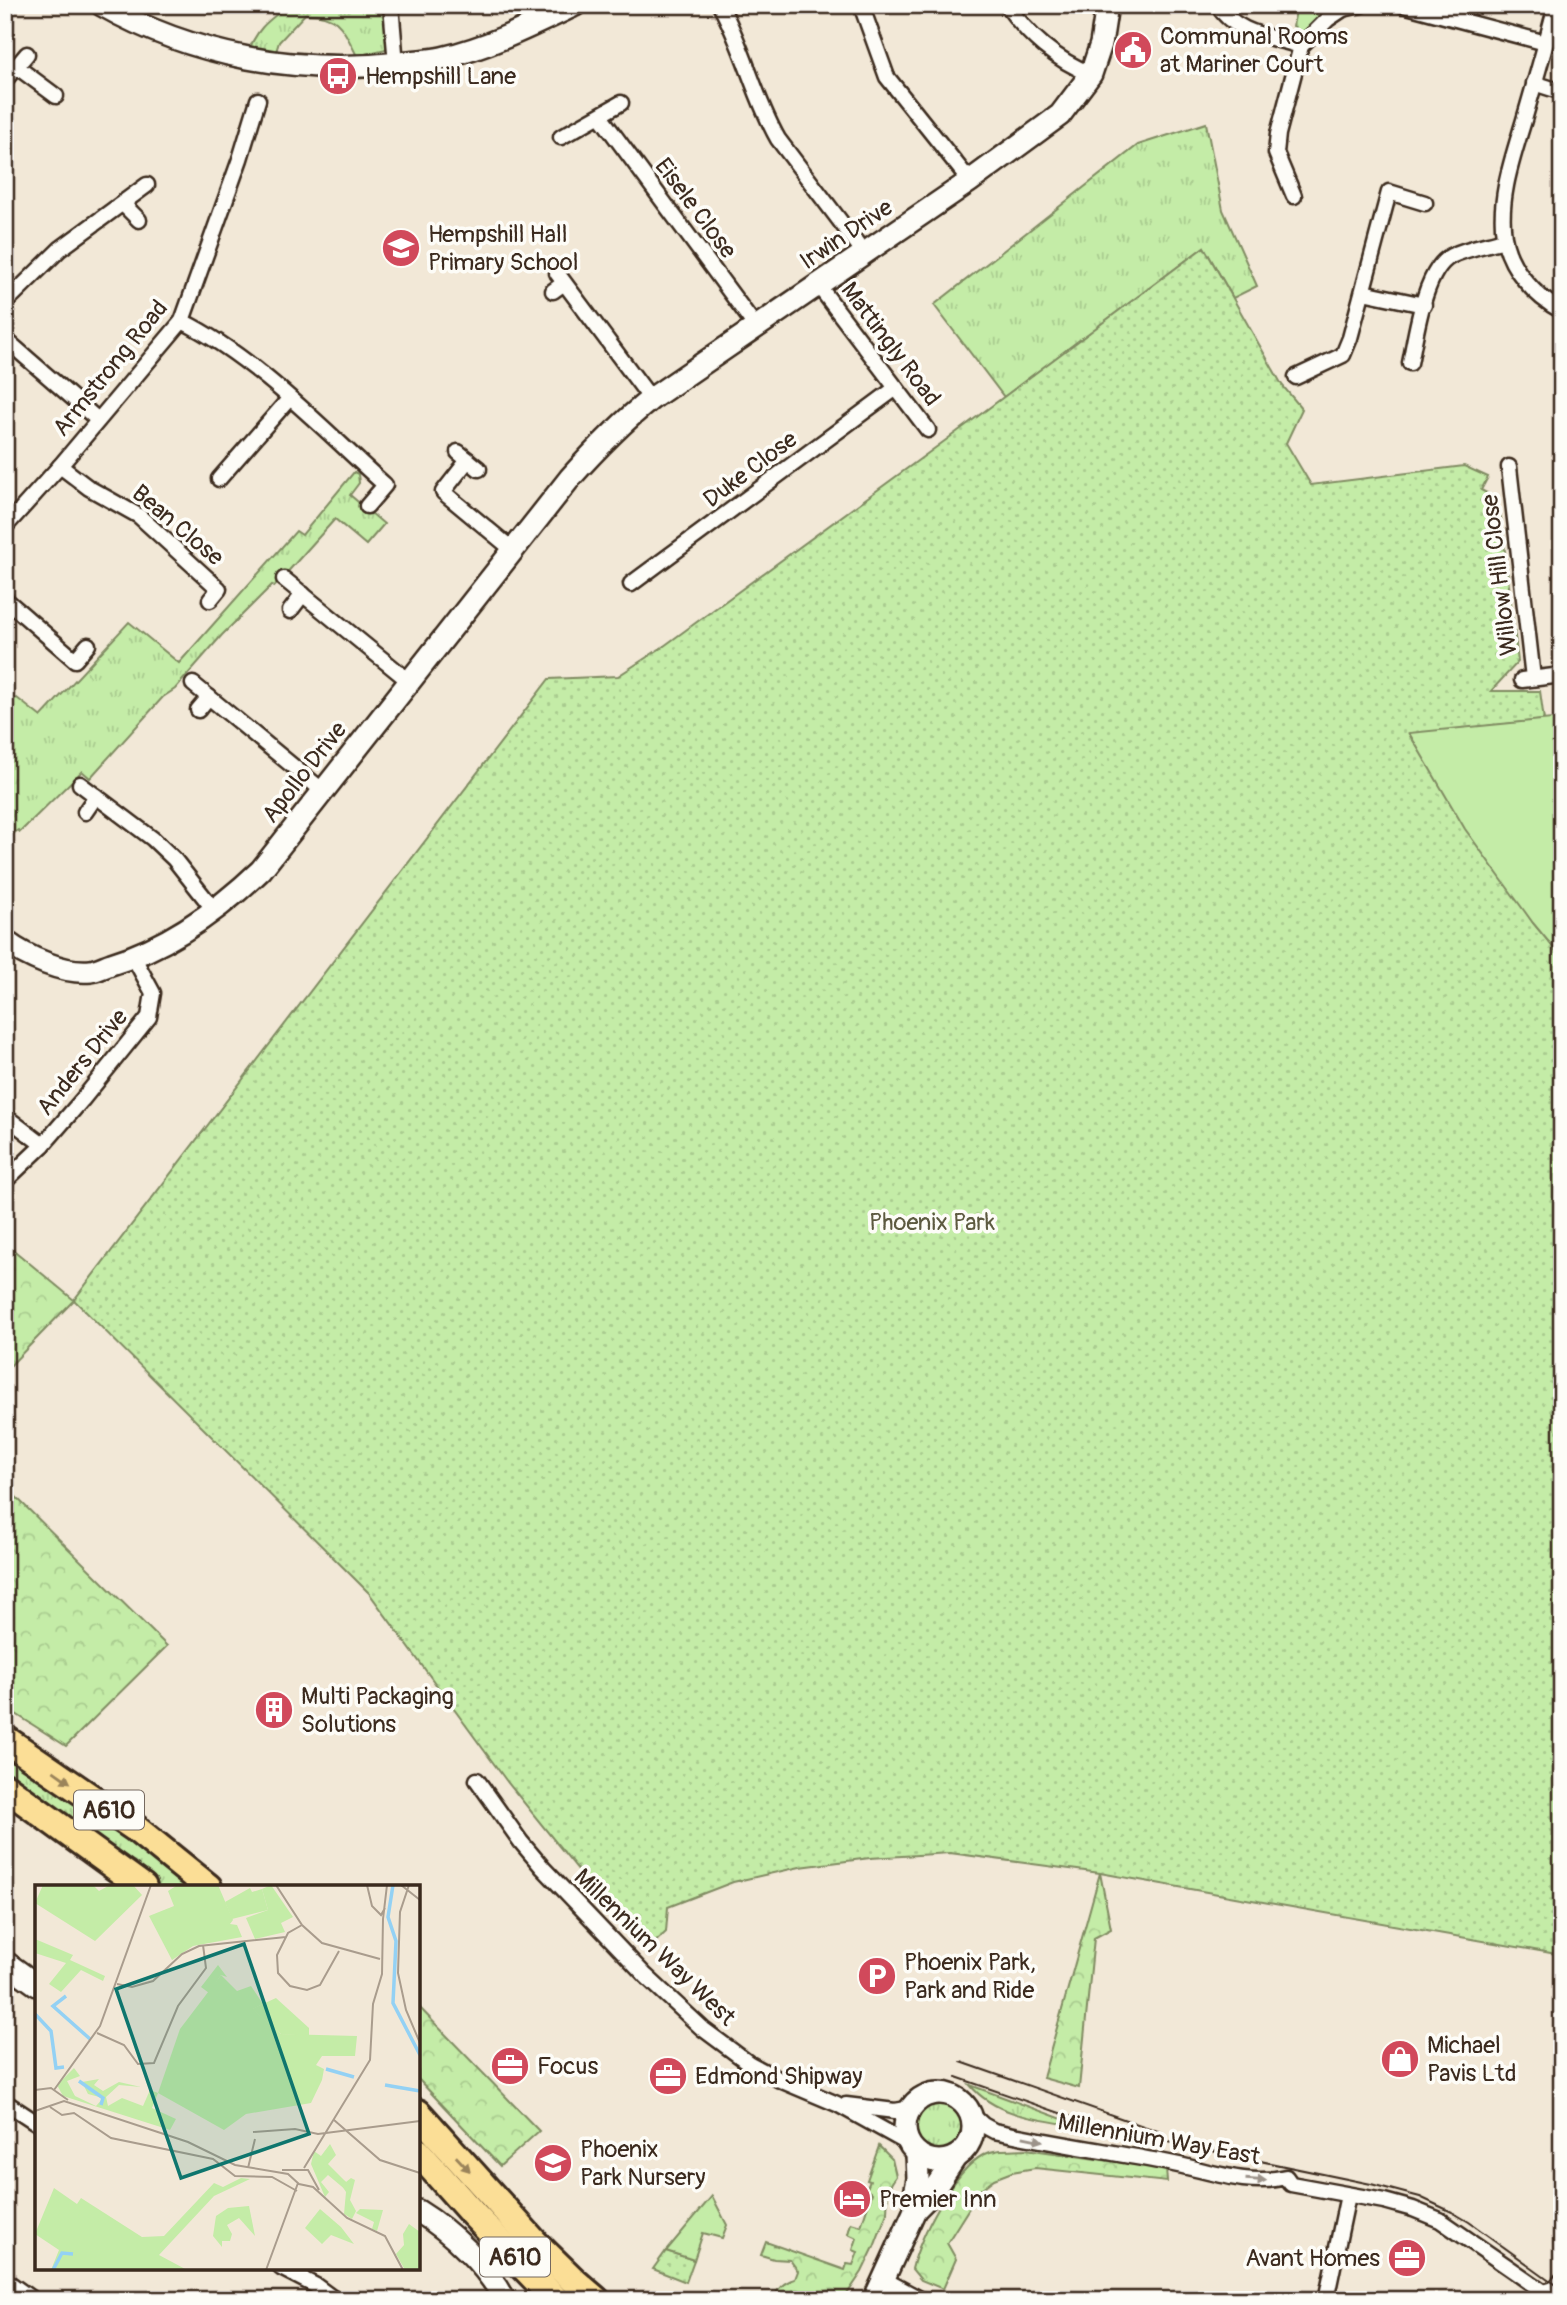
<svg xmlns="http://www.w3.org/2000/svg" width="1567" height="2305" font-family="Pangolin,sans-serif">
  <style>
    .grass { fill: url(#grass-tufts); stroke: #808b62; stroke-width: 2 }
    .forest { fill: url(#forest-crowns); stroke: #808b62; stroke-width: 2 }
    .park { fill: url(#park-dots); stroke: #808b62; stroke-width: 2 }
    .garden { fill: #c4eca7; stroke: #808b62; stroke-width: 2 }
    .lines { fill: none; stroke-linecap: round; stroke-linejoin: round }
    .street-casing { stroke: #3b2a1e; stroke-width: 19 }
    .secondary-casing { stroke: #3b2a1e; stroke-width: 26 }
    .highway-casing { stroke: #3b2a1e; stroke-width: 32 }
    .street { stroke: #fdfcf7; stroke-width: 14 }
    .secondary { stroke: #fdfcf7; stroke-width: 21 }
    .highway { stroke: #fbde96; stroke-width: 26 }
    .tram { stroke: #3b2a1e; stroke-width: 2 }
    .oneway { fill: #9b845a }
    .oneway2 { fill: #9c938a }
    .labels { text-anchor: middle; stroke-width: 7; stroke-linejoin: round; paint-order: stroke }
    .shield { fill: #fdfcf7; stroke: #75695f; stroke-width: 2 }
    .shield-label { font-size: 23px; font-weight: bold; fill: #3b2a1e }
    .poi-label { font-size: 24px; fill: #3b2a1e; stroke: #fdfcf7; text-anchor: start }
    .street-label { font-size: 24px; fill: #3b2a1e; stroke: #fdfcf7 }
    .park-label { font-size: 24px; fill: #5d5a40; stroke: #fdfcf7 }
    .inset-river { fill: none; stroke: #93d1f4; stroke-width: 3.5 }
    .inset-road { fill: none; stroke: #a99c8d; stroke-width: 2 }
    .view { fill: #0f766e; fill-opacity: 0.15; stroke: #0f766e; stroke-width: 3.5 }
    .inset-edge { fill: none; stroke: #3b2a1e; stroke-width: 3.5 }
  </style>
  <defs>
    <pattern id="grass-tufts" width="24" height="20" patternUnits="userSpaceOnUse" patternTransform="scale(1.75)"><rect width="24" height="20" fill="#c4eca7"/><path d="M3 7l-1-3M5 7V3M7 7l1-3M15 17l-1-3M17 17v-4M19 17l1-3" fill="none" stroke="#a9cb8f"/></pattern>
    <pattern id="forest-crowns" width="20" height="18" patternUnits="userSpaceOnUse" patternTransform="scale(1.75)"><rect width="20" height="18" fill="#c4eca7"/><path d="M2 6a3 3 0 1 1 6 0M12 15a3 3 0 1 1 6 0" fill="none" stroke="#a9cb8f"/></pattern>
    <pattern id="park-dots" width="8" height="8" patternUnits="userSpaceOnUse" patternTransform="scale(1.75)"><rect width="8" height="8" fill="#c4eca7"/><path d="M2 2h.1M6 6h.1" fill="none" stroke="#a9cb8f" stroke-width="1.8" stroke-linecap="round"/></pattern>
  </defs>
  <rect width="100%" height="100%" fill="#f2e8d7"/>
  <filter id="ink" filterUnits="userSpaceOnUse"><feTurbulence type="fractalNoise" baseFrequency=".0143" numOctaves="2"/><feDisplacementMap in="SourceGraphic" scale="14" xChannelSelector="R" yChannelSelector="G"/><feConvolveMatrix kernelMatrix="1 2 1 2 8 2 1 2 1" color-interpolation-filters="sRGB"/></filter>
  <g filter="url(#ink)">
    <g class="grass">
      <path d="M289,5H391L390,48L357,56C343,29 339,13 305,14L279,42L274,58H246C255,30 266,22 289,5Z"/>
      <polygon points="1297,5 1338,5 1299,36 1295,35 1296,28 1293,26"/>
      <polygon points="1206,123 1223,210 1257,286 1233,298 1204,247 1004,397 934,305 1138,145"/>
      <polygon points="354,472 358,474 359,483 350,495 384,524 366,545 335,519 275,586 272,585 222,635 175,689 163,697 90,778 82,771 20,832 18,830 9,837 5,832 5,701 17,698 41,717 129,622 179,663 296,531 302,535"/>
      <polygon points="5,1749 198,1887 158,1887 5,1777"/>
      <path d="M970,2085L1084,2127C1045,2120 997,2118 970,2085Z"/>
      <circle cx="939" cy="2127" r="25"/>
    </g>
    <g class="forest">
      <polygon points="5,1243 74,1300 5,1371"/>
      <polygon points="5,1486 167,1646 66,1746 5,1707"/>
      <polygon points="1100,1873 1111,1929 1094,1938 1079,2088 1043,2078"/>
      <polygon points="418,2006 539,2131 500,2166 418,2079"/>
      <path d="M879,2146L892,2159L896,2176L888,2189L887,2213L874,2247L862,2272L843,2300H774C776,2288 785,2282 795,2279L798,2271L790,2260L774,2259L761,2255L766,2242L845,2270L847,2264L853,2265L858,2252L853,2250L857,2238L848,2234L851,2223L861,2226L872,2193L866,2190L870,2181L867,2180Z"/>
      <path d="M1026,2149L1166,2169L1167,2182L1035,2168L1012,2172L994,2179L981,2189L947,2243L956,2259L943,2289L921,2280L912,2269C920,2237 953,2171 983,2155C996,2148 1012,2150 1026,2149Z"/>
    </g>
    <g class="park">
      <polygon points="1204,247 1282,385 1302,409 1286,443 1311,485 1464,466 1488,477 1481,490 1496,498 1501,518 1518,662 1491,691 1540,691 1544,720 1409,734 1533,923 1562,958 1562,1955 1100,1873 950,1853 870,1858 800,1867 733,1882 668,1907 666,1932 650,1947 625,1928 508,1783 369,1593 74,1300 549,679 618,676 664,646 946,440"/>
      <polygon points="666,2251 694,2260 686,2282 653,2269"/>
    </g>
    <g class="garden">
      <polygon points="1562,718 1562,958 1533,923 1465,829 1409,733"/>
      <polygon points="712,2196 727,2225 722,2238 703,2233 694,2260 666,2251"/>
    </g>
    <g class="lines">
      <g class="street-casing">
        <g id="street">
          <polyline points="391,5 396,64"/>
          <path d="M720,5C744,48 754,97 778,139L865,254"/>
          <polyline points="861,5 887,77 970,181"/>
          <path d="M1007,5C1027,35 1057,61 1091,74"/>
          <path d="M1218,5C1234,34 1273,37 1301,46"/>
          <polyline points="1403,5 1546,43"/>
          <path d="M1556,5C1546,44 1535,82 1524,120C1513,157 1498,198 1504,237C1509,268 1535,297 1562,311"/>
          <polyline points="17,67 56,96"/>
          <polyline points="5,80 27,54"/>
          <polyline points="1534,83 1562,92"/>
          <polyline points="600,116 756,327"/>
          <polyline points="561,137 621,103"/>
          <polyline points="1294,196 1276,153 1278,134 1301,46 1328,19 1343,9 1361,5"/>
          <polyline points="123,204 139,220"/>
          <polyline points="557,273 651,399"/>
          <polyline points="818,285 928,430"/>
          <polyline points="553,291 564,283"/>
          <polyline points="1363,292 1424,305"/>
          <polyline points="5,303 60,249 147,185"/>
          <path d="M182,321C256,358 323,429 385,485L367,506"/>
          <polyline points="5,339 98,420"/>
          <path d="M1410,363C1416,335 1424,270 1451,256C1467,248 1487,245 1504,240"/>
          <polyline points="1296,377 1343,355 1350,338 1389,192 1425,203"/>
          <polyline points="458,452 479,469"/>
          <polyline points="468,460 443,492 513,550"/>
          <polyline points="60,466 89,488 139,516 219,589 210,600"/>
          <polyline points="1509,467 1533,678"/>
          <polyline points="219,479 289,399"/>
          <polyline points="5,527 60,466 182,321 240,159 258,100"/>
          <polyline points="284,579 409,681"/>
          <polyline points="631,584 896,388"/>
          <polyline points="5,599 75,660 88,645"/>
          <polyline points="290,611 303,594"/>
          <polyline points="1522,680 1562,675"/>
          <polyline points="193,684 323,791"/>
          <polyline points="198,710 209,697"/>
          <polyline points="80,784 153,839 174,859 215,911"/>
          <polyline points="85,812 96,796"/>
          <polyline points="5,1116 43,1145"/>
          <polyline points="5,1181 43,1145 82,1100 149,1017 153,993 134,958"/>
          <polyline points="477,1780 521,1842 543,1868 646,1976 703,2029 750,2064 780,2080 837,2104 909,2144"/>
          <polyline points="5,2102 37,2123"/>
          <polyline points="846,2105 895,2111 912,2108"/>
          <path d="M971,2114L983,2125L994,2131C1052,2143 1111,2152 1169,2163C1208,2170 1247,2187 1286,2177L1291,2184L1384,2201L1413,2209L1440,2220L1544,2292L1554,2289L1562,2280"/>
          <polyline points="281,2268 316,2286 335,2300"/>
          <polyline points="883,2279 922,2300"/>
          <polyline points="5,2280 33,2300"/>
          <polyline points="1326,2300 1348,2195"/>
        </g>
      </g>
      <g class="secondary-casing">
        <g id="secondary">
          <path d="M102,5C192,56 297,75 400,63C413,61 429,61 442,58C489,47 531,26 575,5"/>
          <path d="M5,941C26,957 64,974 91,971C97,970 105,966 111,964C169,947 218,911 261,870L570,478C596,449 621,423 651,399L970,181L1060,115L1091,74L1101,44L1107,5"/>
          <polyline points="5,1962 37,1985"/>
          <circle cx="939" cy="2127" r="34"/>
          <polyline points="915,2210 915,2194 918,2179 917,2154"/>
          <path d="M418,2211C452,2232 486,2265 505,2300"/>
          <polyline points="874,2300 915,2210 931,2194 955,2158"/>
        </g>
      </g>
      <g class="highway-casing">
        <g id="highway">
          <polyline points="5,1739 135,1828 208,1887"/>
          <polyline points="5,1787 143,1887"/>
          <polyline points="418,2113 535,2243 575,2282 596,2300"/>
          <polyline points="418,2152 474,2215 556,2300"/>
        </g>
      </g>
      <use href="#street" class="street"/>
      <use href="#secondary" class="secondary"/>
      <use href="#highway" class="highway"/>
      <g class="tram">
        <polyline points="961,2062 1163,2133"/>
        <polyline points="956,2077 1106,2129 1371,2184 1420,2197 1452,2212 1469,2222 1562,2289"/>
      </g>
    </g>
    <defs><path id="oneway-solid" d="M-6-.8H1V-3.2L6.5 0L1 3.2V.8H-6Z" transform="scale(1.75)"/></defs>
    <g class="oneway">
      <use href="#oneway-solid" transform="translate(62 1777) rotate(35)"/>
      <use href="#oneway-solid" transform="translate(463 2164) rotate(47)"/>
    </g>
    <g class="oneway2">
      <use href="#oneway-solid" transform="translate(1033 2139) rotate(12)"/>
      <use href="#oneway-solid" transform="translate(1256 2180) rotate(4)"/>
    </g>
  </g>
  <defs>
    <g id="civic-disc" transform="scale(2.0125)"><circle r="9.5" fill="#d1495b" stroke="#fdfcf7"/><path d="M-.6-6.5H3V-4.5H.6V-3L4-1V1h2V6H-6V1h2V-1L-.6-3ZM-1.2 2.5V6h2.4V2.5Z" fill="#fff"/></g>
    <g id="bus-disc" transform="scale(2.0125)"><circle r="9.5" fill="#d1495b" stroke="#fdfcf7"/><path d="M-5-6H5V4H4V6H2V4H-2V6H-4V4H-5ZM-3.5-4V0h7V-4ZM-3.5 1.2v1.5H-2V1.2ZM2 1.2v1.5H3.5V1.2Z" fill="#fff"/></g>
    <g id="school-disc" transform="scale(2.0125)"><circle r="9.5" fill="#d1495b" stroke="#fdfcf7"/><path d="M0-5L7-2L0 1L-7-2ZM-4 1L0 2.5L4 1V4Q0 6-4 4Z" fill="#fff"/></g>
    <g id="building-disc" transform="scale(2.0125)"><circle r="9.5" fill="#d1495b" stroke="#fdfcf7"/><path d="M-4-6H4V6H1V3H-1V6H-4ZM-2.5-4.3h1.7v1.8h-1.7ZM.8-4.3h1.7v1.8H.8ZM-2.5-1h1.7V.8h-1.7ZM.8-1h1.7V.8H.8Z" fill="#fff"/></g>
    <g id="parking-disc" transform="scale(2.0125)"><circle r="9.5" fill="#d1495b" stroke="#fdfcf7"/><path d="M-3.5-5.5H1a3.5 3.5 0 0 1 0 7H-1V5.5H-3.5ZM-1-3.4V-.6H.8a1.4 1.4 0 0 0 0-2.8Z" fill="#fff"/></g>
    <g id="shop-disc" transform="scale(2.0125)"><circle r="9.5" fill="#d1495b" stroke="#fdfcf7"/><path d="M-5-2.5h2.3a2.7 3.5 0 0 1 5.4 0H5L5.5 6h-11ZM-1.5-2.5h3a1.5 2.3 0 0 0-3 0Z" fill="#fff"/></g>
    <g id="office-disc" transform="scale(2.0125)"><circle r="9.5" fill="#d1495b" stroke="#fdfcf7"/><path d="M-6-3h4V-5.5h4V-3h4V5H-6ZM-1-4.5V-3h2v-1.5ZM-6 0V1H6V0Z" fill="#fff"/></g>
    <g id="hotel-disc" transform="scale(2.0125)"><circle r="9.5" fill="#d1495b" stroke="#fdfcf7"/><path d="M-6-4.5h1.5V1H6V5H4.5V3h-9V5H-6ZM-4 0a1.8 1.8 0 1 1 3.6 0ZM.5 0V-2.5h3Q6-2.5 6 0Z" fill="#fff"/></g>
  </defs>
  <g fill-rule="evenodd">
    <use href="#civic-disc" x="1133" y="50"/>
    <use href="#bus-disc" x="338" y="76"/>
    <use href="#school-disc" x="401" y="248"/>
    <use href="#building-disc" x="274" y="1710"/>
    <use href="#parking-disc" x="877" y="1976"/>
    <use href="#shop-disc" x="1400" y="2059"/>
    <use href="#office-disc" x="510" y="2066"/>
    <use href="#office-disc" x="668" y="2076"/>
    <use href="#school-disc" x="553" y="2163"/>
    <use href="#hotel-disc" x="852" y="2199"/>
    <use href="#office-disc" x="1407" y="2258"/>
  </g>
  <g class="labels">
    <g class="shield">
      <rect x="74" y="1790.5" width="70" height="39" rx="5"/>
      <rect x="480" y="2237.5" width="70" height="39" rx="5"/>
    </g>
    <g class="shield-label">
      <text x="109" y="1818">A610</text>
      <text x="515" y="2265">A610</text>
    </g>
    <g class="poi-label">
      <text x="1160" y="44">Communal Rooms<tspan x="1160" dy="28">at Mariner Court</tspan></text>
      <text x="365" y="84">Hempshill Lane</text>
      <text x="428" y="242">Hempshill Hall<tspan x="428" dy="28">Primary School</tspan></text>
      <text x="301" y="1704">Multi Packaging<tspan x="301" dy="28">Solutions</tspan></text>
      <text x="904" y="1970">Phoenix Park,<tspan x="904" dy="28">Park and Ride</tspan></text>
      <text x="1427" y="2053">Michael<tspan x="1427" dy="28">Pavis Ltd</tspan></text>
      <text x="537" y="2074">Focus</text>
      <text x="695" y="2084">Edmond Shipway</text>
      <text x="580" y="2157">Phoenix<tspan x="580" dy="28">Park Nursery</tspan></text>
      <text x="879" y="2207">Premier Inn</text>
      <text x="1380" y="2266" text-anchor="end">Avant Homes</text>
    </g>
    <g class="street-label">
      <text transform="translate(696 208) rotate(53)" y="8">Eisele Close</text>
      <text transform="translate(846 234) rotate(-34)" y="8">Irwin Drive</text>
      <text transform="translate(891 344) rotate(53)" y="8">Mattingly Road</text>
      <text transform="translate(110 368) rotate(-51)" y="8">Armstrong Road</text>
      <text transform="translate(750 469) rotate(-37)" y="8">Duke Close</text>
      <text transform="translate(178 525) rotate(40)" y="8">Bean Close</text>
      <text transform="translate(1499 575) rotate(-97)" y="8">Willow Hill Close</text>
      <text transform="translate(304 772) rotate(-52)" y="8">Apollo Drive</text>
      <text transform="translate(82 1062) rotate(-51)" y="8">Anders Drive</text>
      <text transform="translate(655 1947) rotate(44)" y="8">Millennium Way West</text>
      <text transform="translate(1159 2139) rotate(10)" y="8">Millennium Way East</text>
    </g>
    <g class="park-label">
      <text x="932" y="1230">Phoenix Park</text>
    </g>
  </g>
  <g transform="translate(35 1885)">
    <rect width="385" height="385" fill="#f2e8d7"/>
    <path d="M215,3L217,7L227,4L233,25L197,34L190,17ZM183,80L192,92L186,90L174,108L166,102ZM214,321L220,351L204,333L192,340L197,349L195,356H187V362L178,351L181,331L193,323Z" fill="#c4eca7"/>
    <path d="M0,54L38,70L35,75L70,91L68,96L46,85L26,107L14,99L31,78L0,68ZM39,183L45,191L32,196L40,211L61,221L68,213L53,209L47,197L64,194L59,200L68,206L84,197L106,202L84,200L71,212L73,221L87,213L108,221L115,205L123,208L117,223L141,234L135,245L28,211L22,200ZM295,259L301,270L293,279L311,297L312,306L293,290L286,297L294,307L290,312L276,279L279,266L286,271ZM325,324L348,325L342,346L337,344L339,337L321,328Z" fill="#c4eca7"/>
    <path d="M8,0H58L64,6L75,0H98L107,10L60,56L0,18ZM183,0L198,35L195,39L202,40L207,52L158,61L137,75L114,31L139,21L133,6L141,1Z" fill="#c4eca7"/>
    <path d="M236,0L258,32L246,38L250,47L220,54L211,33L233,25L227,4ZM186,90L202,106L216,101L228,119L218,124L246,149L322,151L320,171H287L281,180L289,184L287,195L276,218L211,229L189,245L123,208L145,144ZM206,293L215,294L179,311L124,370L152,385H16L24,365L0,349L19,303L42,319L46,313L107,352L129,351L179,298L188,302ZM316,293L320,295L315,315L321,326L317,334L309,329L311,307L305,298L307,294L311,297ZM285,324L306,342L319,359L296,350L287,359L270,343ZM374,339L385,347V385H370L361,369L369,360L368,349Z" fill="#c4eca7"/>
    <path d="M241,113L274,143V151L246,149L217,124Z" fill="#c4eca7"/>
    <path class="inset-river" d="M358,0L353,32L361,56L358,118L385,170M31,111L18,121L55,154M0,129L16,146L21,183L29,182M291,184L319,192M44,196L68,213L66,220M350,200L385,206M18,385L27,368L38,369"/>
    <path class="inset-road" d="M241,0L267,40L287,58L345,74M332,0L337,21L346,30L350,23M366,0L385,15M374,0L365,27L363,88L371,125L385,158M348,34L352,0M267,40L253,48L242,70L243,88L255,101L272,105L285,100L304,66M82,99L97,102L118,96L147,69L164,61L251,52M62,148L89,160L103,179L119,178L143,121L171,83L168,60M0,205L16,203L33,215M19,205L65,141L116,0M15,222L27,230L39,228L76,253L178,274L200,291L237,292L262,306M0,226L29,216L153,257L200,280L253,289L264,299L278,302L312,333L350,351L368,385M299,235L345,275L385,288M218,247L260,244L283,249L385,236M213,283L220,254M269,283L335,175L338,119L347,89L348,34M247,285H273L284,305M231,385L263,298"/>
    <path class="view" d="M209,59L274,249L146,293L81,104Z"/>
    <rect width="385" height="385" class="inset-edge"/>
  </g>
  <rect width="1567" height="2305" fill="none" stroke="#fdfcf7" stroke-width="28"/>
  <rect x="14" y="14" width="1539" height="2277" fill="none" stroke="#3b2a1e" stroke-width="2.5" filter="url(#ink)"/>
</svg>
